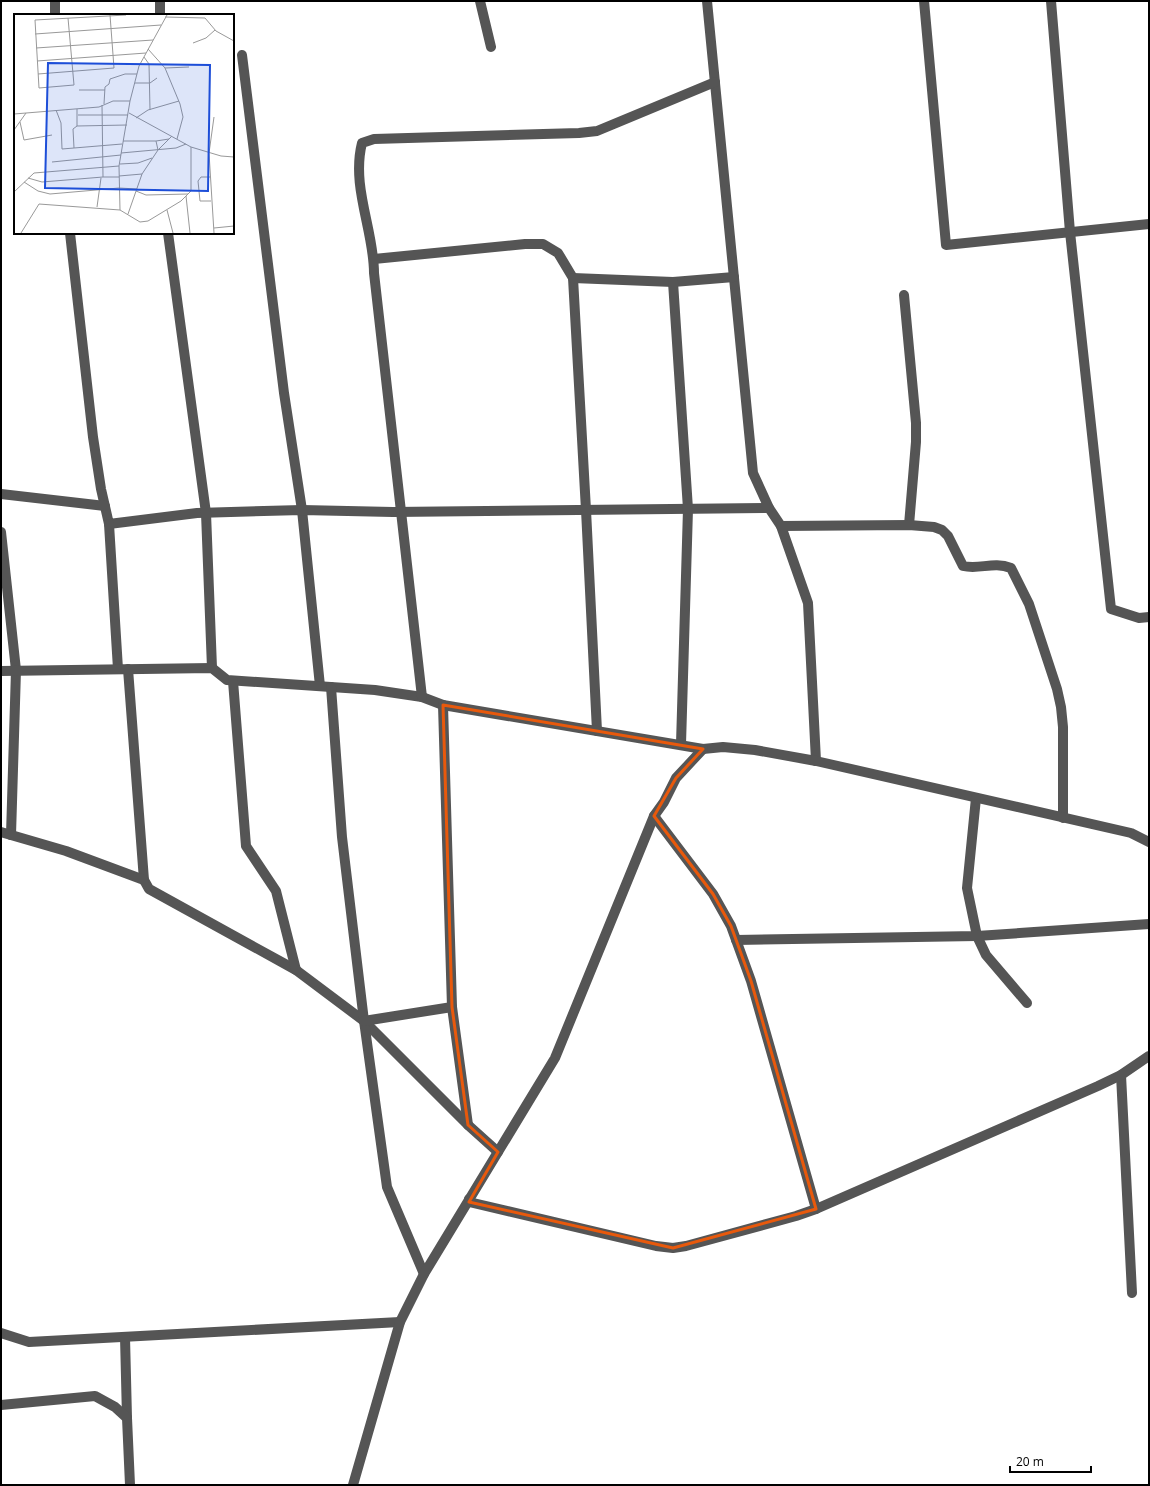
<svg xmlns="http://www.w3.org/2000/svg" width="1150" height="1486" font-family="'Open Sans',sans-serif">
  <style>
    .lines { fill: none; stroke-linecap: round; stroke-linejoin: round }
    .minor { stroke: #555; stroke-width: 10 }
    .marked { fill: none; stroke: #e8590c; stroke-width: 3; stroke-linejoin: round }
    .inset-road { fill: none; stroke: #999; stroke-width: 1 }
    .view { fill: #1d4ed8; fill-opacity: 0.15; stroke: #1d4ed8; stroke-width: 2 }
    .inset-edge { fill: none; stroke: #000; stroke-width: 2 }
  </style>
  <rect width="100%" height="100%" fill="#fff"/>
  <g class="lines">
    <g class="minor">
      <polyline points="55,1 55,15"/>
      <polyline points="160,1 160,15"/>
      <polyline points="480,1 491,47"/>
      <polyline points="707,1 753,473 769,508 781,526 808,603 816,761"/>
      <polyline points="924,1 946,245 1149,224"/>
      <polyline points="1051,1 1070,232 1111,609 1139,618 1149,617"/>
      <polyline points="242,55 284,393 302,510 320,686"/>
      <polyline points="70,233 93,437 101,489 109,524 197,513 302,510 393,512 769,508"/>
      <polyline points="168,233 206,513 212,668"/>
      <polyline points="374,259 525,244 543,244 558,253 573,278 586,510 597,731"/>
      <polyline points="573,278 673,282 734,277"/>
      <polyline points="673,282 688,509 681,744"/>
      <polyline points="904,295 916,423 916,442 909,525"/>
      <polyline points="1,494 105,506"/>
      <polyline points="109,524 118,669"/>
      <path d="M781,526L909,525L934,527L942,530L948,536L963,566C980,570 993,561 1011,568L1029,604L1057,689L1061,707L1063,727V818"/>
      <polyline points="1,532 16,670 11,835"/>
      <polyline points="128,669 144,880 149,889 296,970 364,1021 468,1125 498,1152"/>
      <polyline points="1,671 212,668 227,680 375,690 422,697 443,705 703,749 723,747 755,750 816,761 1131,833 1149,842"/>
      <polyline points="233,681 246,846 276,891 296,970"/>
      <polyline points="331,687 342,837 364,1021 387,1187 424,1274"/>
      <path d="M422,697L374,273C374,230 351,187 362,143L374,139L579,133L597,131L715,82"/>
      <polyline points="976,798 967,888 977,936 986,955 1027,1003"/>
      <polyline points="654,816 713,894 731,926 751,981 816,1209"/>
      <polyline points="1,832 66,851 144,880"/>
      <polyline points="736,940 977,936 1149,924"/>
      <polyline points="452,1007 468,1125"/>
      <polyline points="364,1021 452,1007 443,705"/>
      <polyline points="1121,1075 1132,1293"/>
      <polyline points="469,1199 469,1202 656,1246 673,1248 686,1246 796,1216 816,1209 1098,1086 1121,1075 1149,1056"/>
      <polyline points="1,1333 29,1342 400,1322"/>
      <polyline points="125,1337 127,1418"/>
      <polyline points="1,1405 95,1396 115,1407 127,1418 130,1485"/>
      <polyline points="353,1485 400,1322 424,1274 555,1058 654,816 664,802 676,778 703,749"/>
    </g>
  </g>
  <path class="marked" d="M443,705L703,749L676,778L654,816L713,894L731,926L751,981L816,1209L673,1248L469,1202L498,1152L468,1125L452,1007Z"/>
  <g transform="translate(14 14)">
    <rect width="220" height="220" fill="#fff"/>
    <path class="inset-road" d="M151,3L191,4L202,17L220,27M54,4L60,71L25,74L21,6L112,1M21,20L147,11M179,29L192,24L201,16M22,34L139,26M134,35L151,54L166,90L169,103L163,125M130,43L135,50L136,96M23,47L132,39M151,54L175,53M24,60L100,54L96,1M121,69H136L143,64M65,76H91M90,90L91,73L95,70L96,65L111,60H123M42,96L47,109L48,135L108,130M115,99L177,133L207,142L220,143M0,100L85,93L99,87H116M64,101H114M200,103L195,139L200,219M122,104L134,96L165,87M6,108L10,126L38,121M63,112V95M0,116L12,99M109,127H142L144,136M142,127L155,125M60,134L59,115L63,112L113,111M107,139L162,134L172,130M38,148L107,141M106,150L124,149L138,144M105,162L128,160M89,163H105M196,163H187L184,167L186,187H197M14,164L28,168L89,163L88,91M10,168L24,177L36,180L105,174L123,175M122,177L132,181L174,180M0,178L20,159L105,152M172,182L176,219M83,193L87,164M106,196L105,152L116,87L125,52L153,1M153,196L159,219M114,200L128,160L144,136L158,122M200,214L220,212M7,219L25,190L106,196L126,208L134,207L167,187L177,177V133"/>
    <path class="view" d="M34,49L196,51L194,177L31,174Z"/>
    <rect width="220" height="220" class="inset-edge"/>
  </g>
  <rect width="1150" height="1486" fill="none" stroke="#000000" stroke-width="4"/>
  <path d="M1010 1466v6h81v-6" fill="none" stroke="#000000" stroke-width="2"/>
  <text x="1016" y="1466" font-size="12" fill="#000000" stroke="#ffffff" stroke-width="3" paint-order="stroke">20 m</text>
</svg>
